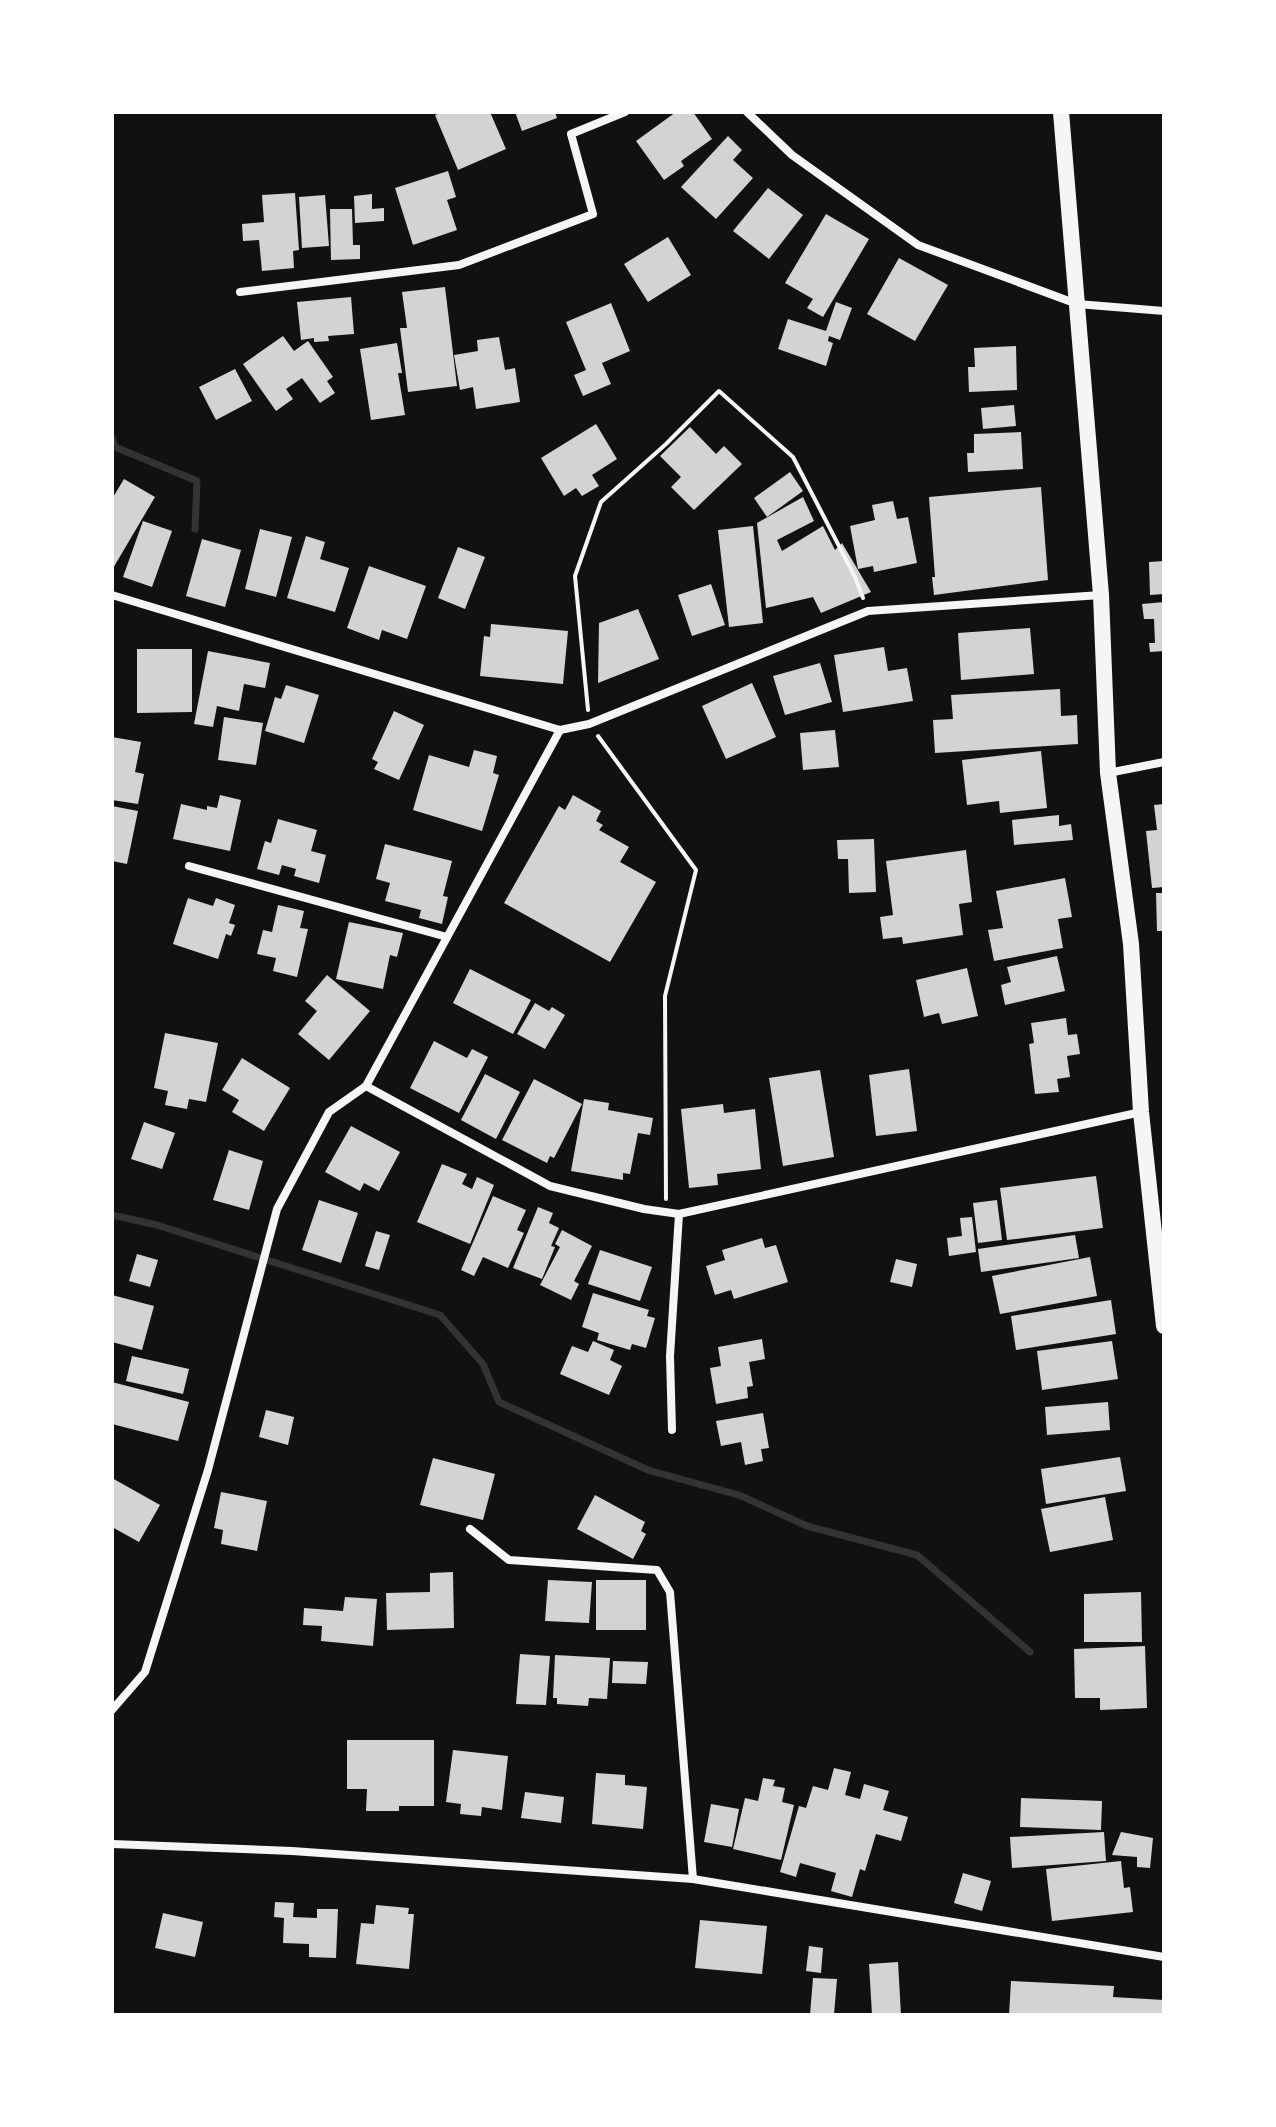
<svg xmlns="http://www.w3.org/2000/svg" width="1276" height="2127" font-family="Inter,sans-serif">
  <style>
    .lines { fill: none; stroke-linecap: round; stroke-linejoin: round }
    .stream { stroke: #333; stroke-width: 7 }
    .building { fill: #d3d3d3 }
    .path { stroke: #f5f5f5; stroke-width: 4 }
    .minor { stroke: #f5f5f5; stroke-width: 8 }
    .secondary { stroke: #f5f5f5; stroke-width: 16 }
  </style>
  <rect width="100%" height="100%" fill="#111"/>
  <g class="lines">
    <g class="stream">
      <polyline points="112,438 115,447 197,481 195,529"/>
      <polyline points="112,1215 157,1225 440,1315 483,1364 499,1402 648,1470 739,1495 807,1526 917,1555 1030,1652"/>
    </g>
  </g>
  <g class="building">
    <polygon points="443,112 490,112 506,149 458,170 435,115"/>
    <polygon points="515,112 555,112 557,118 522,131"/>
    <polygon points="676,112 693,112 712,139 681,161 684,166 664,180 636,141"/>
    <polygon points="728,136 742,150 733,160 753,178 716,219 681,187"/>
    <polygon points="448,171 456,197 447,200 457,230 413,245 395,188"/>
    <polygon points="768,188 803,215 769,259 733,231"/>
    <polygon points="295,193 299,250 293,251 294,268 262,271 259,240 243,241 242,224 264,222 262,195"/>
    <polygon points="372,194 372,209 384,208 384,221 355,223 354,196"/>
    <polygon points="325,195 329,246 302,248 299,197"/>
    <polygon points="330,209 352,209 353,245 360,245 360,259 331,260"/>
    <polygon points="826,214 869,239 823,317 807,308 813,299 785,283"/>
    <polygon points="668,237 691,275 648,302 624,264"/>
    <polygon points="899,258 948,285 915,341 867,314"/>
    <polygon points="445,287 457,386 408,392 400,328 407,328 402,292"/>
    <polygon points="351,297 354,334 328,336 329,341 314,342 314,338 301,340 297,302"/>
    <polygon points="836,302 852,308 840,340 829,336 828,341 833,343 826,366 778,349 788,319 826,331"/>
    <polygon points="611,303 630,351 602,363 611,384 583,396 574,375 586,370 566,322"/>
    <polygon points="283,336 294,351 308,341 333,377 327,381 335,393 320,403 302,378 286,389 293,399 276,411 243,364"/>
    <polygon points="499,337 505,370 515,368 520,402 476,409 473,387 460,390 454,355 478,351 477,340"/>
    <polygon points="397,343 402,373 398,373 405,415 371,420 360,349"/>
    <polygon points="1016,346 1017,390 969,392 968,367 975,367 974,348"/>
    <polygon points="235,369 252,401 216,420 199,387"/>
    <polygon points="1014,405 1016,426 983,429 981,408"/>
    <polygon points="596,424 617,459 592,475 599,486 582,496 576,488 564,496 541,458"/>
    <polygon points="690,427 716,454 724,446 742,464 694,510 671,487 681,477 660,456"/>
    <polygon points="1021,432 1023,469 968,472 967,453 974,453 974,434"/>
    <polygon points="790,472 803,491 767,517 754,498"/>
    <polygon points="124,479 155,497 112,570 112,499"/>
    <polygon points="1041,487 1048,580 934,595 932,577 935,577 929,497"/>
    <polygon points="803,497 814,521 777,540 782,551 823,526 835,550 842,543 871,592 821,613 813,597 766,608 757,523"/>
    <polygon points="893,501 897,519 908,517 917,563 874,572 873,566 858,569 850,526 875,520 872,505"/>
    <polygon points="143,521 172,531 152,587 123,577"/>
    <polygon points="753,526 763,623 729,627 718,530"/>
    <polygon points="260,529 292,537 276,597 245,589"/>
    <polygon points="306,536 325,542 320,559 349,568 335,612 287,598"/>
    <polygon points="202,539 241,550 225,607 186,596"/>
    <polygon points="458,547 485,557 465,609 438,598"/>
    <polygon points="1164,561 1164,594 1150,595 1149,562"/>
    <polygon points="369,566 426,586 407,639 382,630 379,640 347,628"/>
    <polygon points="711,584 725,625 692,636 678,595"/>
    <polygon points="1164,602 1164,651 1150,652 1149,643 1155,643 1154,619 1144,619 1142,604"/>
    <polygon points="638,609 659,659 598,683 599,623"/>
    <polygon points="491,624 568,631 563,684 480,676 484,636 490,637"/>
    <polygon points="1030,628 1034,674 961,680 958,633"/>
    <polygon points="884,647 888,671 907,668 913,701 843,712 834,655"/>
    <polygon points="137,649 192,649 192,712 137,713"/>
    <polygon points="208,651 270,663 265,688 244,684 239,711 217,706 213,727 194,724"/>
    <polygon points="820,663 832,702 785,715 773,676"/>
    <polygon points="752,683 776,737 726,759 702,706"/>
    <polygon points="286,685 319,695 304,743 265,731 275,697 281,699"/>
    <polygon points="1060,689 1061,716 1077,715 1078,744 935,753 933,720 953,719 951,695"/>
    <polygon points="394,711 424,725 399,780 374,769 378,762 372,759"/>
    <polygon points="224,717 263,723 256,765 218,760"/>
    <polygon points="835,730 839,767 803,770 800,733"/>
    <polygon points="112,737 141,742 135,772 144,774 138,804 112,800"/>
    <polygon points="474,750 497,756 493,773 499,775 482,831 413,810 429,755 469,767"/>
    <polygon points="1041,751 1047,808 1000,813 999,801 967,805 962,760"/>
    <polygon points="220,795 241,800 230,851 173,839 181,804 207,810 207,806 217,808"/>
    <polygon points="573,795 601,811 596,821 603,825 599,830 629,847 620,862 656,882 610,962 504,903 559,806 565,810"/>
    <polygon points="1164,804 1164,887 1152,888 1146,831 1157,830 1154,805"/>
    <polygon points="112,806 138,811 127,864 112,861"/>
    <polygon points="1059,815 1059,826 1071,824 1073,840 1014,845 1012,820"/>
    <polygon points="278,819 317,830 311,851 326,855 319,883 294,876 296,869 282,865 279,875 257,869 265,841 271,843"/>
    <polygon points="874,839 876,892 849,893 848,859 838,859 837,840"/>
    <polygon points="385,844 452,861 443,896 448,897 442,924 419,918 421,910 385,901 390,883 376,879"/>
    <polygon points="966,850 972,902 959,904 963,935 903,944 902,937 883,939 880,917 893,915 886,861"/>
    <polygon points="1065,878 1072,917 1058,919 1063,948 994,961 988,930 1003,928 996,891"/>
    <polygon points="1156,893 1164,893 1164,931 1157,931"/>
    <polygon points="188,898 213,906 216,898 235,905 229,923 235,925 231,936 226,934 218,959 173,944"/>
    <polygon points="278,905 304,911 300,928 308,929 297,977 273,971 276,958 257,954 263,930 272,932"/>
    <polygon points="349,922 403,933 397,957 390,955 383,989 336,979"/>
    <polygon points="1057,956 1065,991 1005,1005 1001,985 1011,982 1007,967"/>
    <polygon points="967,968 978,1016 942,1024 939,1013 924,1017 916,980"/>
    <polygon points="470,969 531,1000 513,1034 453,1003"/>
    <polygon points="327,975 370,1011 329,1060 298,1034 317,1011 305,1001"/>
    <polygon points="535,1003 549,1011 552,1007 565,1015 545,1049 517,1034"/>
    <polygon points="1066,1018 1068,1035 1077,1034 1080,1054 1067,1056 1070,1077 1057,1079 1059,1092 1035,1094 1029,1044 1034,1043 1031,1023"/>
    <polygon points="165,1033 218,1043 206,1102 189,1099 187,1109 165,1105 168,1091 154,1088"/>
    <polygon points="434,1041 467,1058 472,1049 488,1057 459,1113 410,1088"/>
    <polygon points="242,1058 290,1088 264,1131 232,1112 239,1100 222,1090"/>
    <polygon points="909,1069 917,1131 876,1136 869,1075"/>
    <polygon points="820,1070 834,1157 783,1166 769,1078"/>
    <polygon points="485,1074 520,1092 496,1139 461,1120"/>
    <polygon points="534,1079 582,1104 554,1158 550,1156 547,1163 502,1140"/>
    <polygon points="584,1099 609,1103 608,1110 653,1118 650,1135 638,1133 630,1174 623,1173 623,1180 571,1171"/>
    <polygon points="723,1104 724,1113 755,1109 761,1169 717,1174 718,1185 689,1188 681,1109"/>
    <polygon points="144,1122 175,1133 162,1169 131,1159"/>
    <polygon points="351,1126 400,1152 379,1191 364,1183 360,1191 325,1172"/>
    <polygon points="229,1150 263,1161 249,1210 213,1200"/>
    <polygon points="442,1164 467,1174 462,1184 472,1189 477,1177 494,1185 470,1244 417,1222"/>
    <polygon points="1096,1176 1103,1228 1007,1240 1000,1188"/>
    <polygon points="493,1196 526,1210 517,1230 524,1233 508,1268 483,1257 474,1276 461,1270"/>
    <polygon points="319,1200 358,1213 341,1263 302,1250"/>
    <polygon points="997,1200 1002,1240 978,1243 973,1203"/>
    <polygon points="538,1207 553,1213 549,1223 559,1228 551,1246 555,1247 542,1279 513,1268"/>
    <polygon points="972,1217 976,1252 949,1256 947,1238 962,1236 960,1218"/>
    <polygon points="562,1230 592,1246 574,1281 579,1284 571,1300 540,1285 560,1247 555,1244"/>
    <polygon points="376,1231 390,1235 379,1270 365,1266"/>
    <polygon points="1075,1235 1079,1258 981,1272 978,1249"/>
    <polygon points="762,1238 765,1248 776,1245 788,1282 734,1299 731,1290 715,1295 706,1266 725,1260 722,1250"/>
    <polygon points="600,1250 652,1267 640,1301 588,1284"/>
    <polygon points="137,1254 158,1260 150,1287 129,1281"/>
    <polygon points="1090,1257 1097,1296 1000,1314 992,1276"/>
    <polygon points="896,1259 917,1264 912,1287 890,1282"/>
    <polygon points="593,1293 649,1310 647,1316 655,1318 646,1348 632,1344 630,1350 597,1340 599,1333 582,1327"/>
    <polygon points="112,1295 154,1306 142,1350 112,1342"/>
    <polygon points="1111,1300 1116,1334 1016,1350 1011,1316"/>
    <polygon points="762,1339 765,1359 749,1362 753,1386 747,1387 748,1398 716,1404 710,1368 721,1366 718,1347"/>
    <polygon points="593,1341 614,1350 610,1360 622,1366 609,1395 560,1374 572,1346 588,1352"/>
    <polygon points="1112,1341 1118,1379 1042,1390 1037,1351"/>
    <polygon points="132,1356 189,1369 183,1394 126,1381"/>
    <polygon points="112,1382 189,1402 178,1441 112,1424"/>
    <polygon points="1108,1402 1110,1430 1047,1435 1045,1407"/>
    <polygon points="266,1410 294,1417 288,1445 259,1437"/>
    <polygon points="763,1413 769,1448 761,1449 763,1461 745,1465 741,1442 721,1446 716,1421"/>
    <polygon points="1120,1457 1126,1491 1046,1504 1041,1469"/>
    <polygon points="433,1458 495,1474 483,1520 420,1505"/>
    <polygon points="112,1478 160,1505 139,1542 112,1527"/>
    <polygon points="221,1492 267,1501 257,1551 221,1544 223,1530 214,1528"/>
    <polygon points="595,1495 645,1522 641,1531 646,1534 633,1559 577,1529"/>
    <polygon points="1105,1497 1113,1540 1050,1552 1041,1509"/>
    <polygon points="453,1572 454,1628 387,1630 386,1593 430,1592 430,1573"/>
    <polygon points="548,1580 592,1582 589,1623 545,1621"/>
    <rect x="596" y="1580" width="50" height="50"/>
    <polygon points="1141,1592 1142,1642 1084,1642 1084,1594"/>
    <polygon points="345,1597 377,1599 373,1646 321,1641 322,1626 303,1625 304,1608 343,1611"/>
    <polygon points="1145,1646 1147,1708 1100,1710 1100,1698 1075,1698 1074,1649"/>
    <polygon points="520,1654 550,1656 546,1705 516,1704"/>
    <polygon points="555,1655 610,1658 607,1699 589,1698 588,1706 557,1704 557,1698 553,1698"/>
    <polygon points="613,1661 648,1662 646,1684 612,1683"/>
    <polygon points="347,1740 434,1740 434,1806 399,1806 399,1811 366,1811 367,1789 347,1789"/>
    <polygon points="453,1750 508,1756 502,1810 482,1807 481,1816 460,1814 461,1804 446,1802"/>
    <polygon points="834,1768 851,1772 845,1795 860,1799 864,1784 889,1791 883,1810 908,1817 901,1841 876,1834 865,1871 860,1869 852,1897 831,1891 836,1873 800,1863 796,1877 780,1872 799,1806 806,1808 813,1786 828,1790"/>
    <polygon points="596,1773 625,1775 625,1785 647,1787 643,1829 592,1824"/>
    <polygon points="763,1778 775,1780 773,1786 785,1788 782,1802 794,1805 781,1860 733,1849 745,1798 758,1801"/>
    <polygon points="525,1792 564,1797 561,1823 521,1818"/>
    <polygon points="1021,1798 1102,1801 1101,1830 1020,1827"/>
    <polygon points="711,1804 739,1809 732,1847 704,1842"/>
    <polygon points="1104,1832 1106,1861 1012,1868 1010,1837"/>
    <polygon points="1121,1832 1153,1838 1150,1868 1137,1867 1137,1857 1112,1855"/>
    <polygon points="1121,1861 1124,1888 1130,1887 1133,1912 1052,1921 1046,1869"/>
    <polygon points="963,1873 991,1881 982,1911 954,1903"/>
    <polygon points="275,1902 294,1903 293,1917 317,1918 317,1909 338,1909 336,1958 309,1957 309,1944 283,1943 284,1918 274,1917"/>
    <polygon points="376,1905 409,1908 408,1914 414,1914 409,1969 356,1964 361,1923 374,1924"/>
    <polygon points="163,1913 203,1922 195,1957 155,1948"/>
    <polygon points="700,1920 767,1926 762,1974 695,1968"/>
    <polygon points="809,1946 823,1948 821,1973 806,1971"/>
    <polygon points="898,1962 901,2015 872,2015 869,1964"/>
    <polygon points="813,1978 837,1979 834,2015 810,2015"/>
    <polygon points="1011,1981 1114,1986 1113,1997 1164,2000 1164,2015 1009,2015"/>
  </g>
  <g class="lines">
    <g class="path">
      <polyline points="588,710 575,576 601,502 666,444 719,391 793,457 855,577 863,598"/>
      <polyline points="598,736 696,870 665,996 666,1199"/>
    </g>
    <g class="minor">
      <polyline points="747,112 792,155 918,245 1077,304 1164,311"/>
      <polyline points="240,292 459,265 593,214 571,134 625,112"/>
      <polyline points="112,595 560,730 589,724 868,611 1101,595"/>
      <polyline points="1108,773 1164,762"/>
      <polyline points="189,866 447,937"/>
      <polyline points="366,1086 560,730"/>
      <polyline points="672,1430 670,1356 679,1214"/>
      <polyline points="470,1529 509,1560 657,1570 670,1592 693,1879"/>
      <polyline points="112,1710 145,1672 208,1470 277,1209 329,1112 366,1086 550,1186 644,1209 679,1214 1141,1112"/>
      <polyline points="112,1844 292,1851 693,1879 1164,1957"/>
    </g>
    <polyline class="secondary" points="1061,112 1101,595 1108,773 1131,944 1141,1112 1164,1326"/>
  </g>
  <rect width="1276" height="2127" fill="none" stroke="#ffffff" stroke-width="228"/>
</svg>
